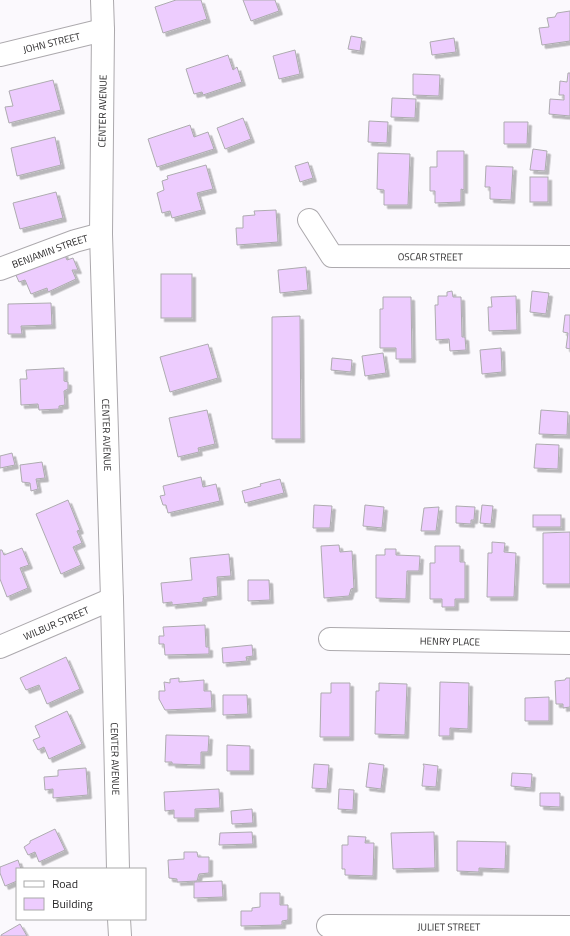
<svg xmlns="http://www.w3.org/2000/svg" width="570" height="936" font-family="'Titillium Web',sans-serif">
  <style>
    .building { fill: #edccfe; stroke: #adabaf; filter: url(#shadow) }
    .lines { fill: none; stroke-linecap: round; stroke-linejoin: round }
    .minor-casing { stroke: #aca9ad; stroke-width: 24 }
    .minor { stroke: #fff; stroke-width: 22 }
    .labels { text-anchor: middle; stroke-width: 3; stroke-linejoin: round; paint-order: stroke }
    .street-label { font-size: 10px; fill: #2b2a2b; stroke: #fff }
  </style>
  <defs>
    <filter id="shadow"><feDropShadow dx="3.5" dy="3.5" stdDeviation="0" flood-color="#0004"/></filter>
  </defs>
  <rect width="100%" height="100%" fill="#fbf9fd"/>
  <g class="building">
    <polygon points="176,0 201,0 207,19 163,33 155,7"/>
    <polygon points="243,0 275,0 279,11 251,21"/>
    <polygon points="570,11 570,41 542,45 539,28 549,27 547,18 555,17 557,13"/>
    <polygon points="351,36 362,38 360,51 348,49"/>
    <polygon points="454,38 456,52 432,55 430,42"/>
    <polygon points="295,50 300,74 279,79 273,56"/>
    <polygon points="228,55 233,70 237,67 242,82 203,95 202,92 194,94 186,69"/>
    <polygon points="568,73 570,73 570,116 549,114 550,99 564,100 564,95 559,95 560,81 567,82"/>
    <polygon points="413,74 440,75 439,96 413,95"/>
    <polygon points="53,80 61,110 9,123 5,107 13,106 9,91"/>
    <polygon points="392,98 416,99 415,118 391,117"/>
    <polygon points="243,118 251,139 225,149 217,128"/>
    <polygon points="369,121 388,122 387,143 368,142"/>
    <polygon points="504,122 528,122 527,144 504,144"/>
    <polygon points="190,125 194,137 208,132 214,149 157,167 148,139"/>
    <polygon points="55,137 61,165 17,176 11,148"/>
    <polygon points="533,149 547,151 545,171 530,170"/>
    <polygon points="437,151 464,151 464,190 461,189 461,202 435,203 435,191 430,191 430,167 437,167"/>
    <polygon points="378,153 410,154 408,205 384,205 384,190 377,189"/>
    <polygon points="308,162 313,178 300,182 295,166"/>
    <polygon points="206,165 213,189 197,193 202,210 172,218 170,211 162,213 157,193 164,190 162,181 168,179 167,176"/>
    <polygon points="486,166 513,167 511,200 490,199 490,187 485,187"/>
    <rect x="530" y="177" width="18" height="25"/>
    <polygon points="56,192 63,218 20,229 13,203"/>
    <polygon points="276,210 278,242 237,245 236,228 243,228 243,216 255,215 254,211"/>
    <polygon points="64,253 67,260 73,258 78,270 72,270 76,279 48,292 47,288 31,294 25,280 19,282 15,273"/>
    <polygon points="306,267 308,290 280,293 278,270"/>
    <rect x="161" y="274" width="31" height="44"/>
    <polygon points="452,291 453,297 461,297 462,337 465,337 466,350 450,351 449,339 436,340 435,305 438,305 438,296 447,296 447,292"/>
    <polygon points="532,291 549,293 546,314 530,312"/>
    <polygon points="516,296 517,330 489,331 488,307 492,307 491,297"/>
    <polygon points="383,297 411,297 412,359 396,359 396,348 380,348 380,309 383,309"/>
    <polygon points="51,303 52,325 21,326 22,334 8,334 8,304"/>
    <polygon points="565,315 570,315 570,349 566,348 568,333 563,332"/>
    <polygon points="300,316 301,439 272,439 272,317"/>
    <polygon points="208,344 218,378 170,392 160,357"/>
    <polygon points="501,348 502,372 482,374 480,350"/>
    <polygon points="383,353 386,373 365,376 362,356"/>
    <polygon points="332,358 352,360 351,372 331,370"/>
    <polygon points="64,368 64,381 68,382 68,389 64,391 65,405 59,406 59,409 39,410 38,404 21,405 20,379 27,379 26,370"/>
    <polygon points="207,410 215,444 198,448 199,452 178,457 169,418"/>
    <polygon points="541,410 568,412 567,435 539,434"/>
    <polygon points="536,444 559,445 558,469 534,468"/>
    <polygon points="12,453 15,465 0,468 0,456"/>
    <polygon points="42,462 45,478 36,479 38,489 31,491 30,483 22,482 20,465"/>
    <polygon points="201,477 203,487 216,484 220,501 168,513 166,505 163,505 160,496 165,495 163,486"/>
    <polygon points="280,479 284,493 245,503 242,491 261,486 260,484"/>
    <polygon points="68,500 80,530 77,531 82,543 73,547 81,565 61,574 36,514"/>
    <polygon points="314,505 332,506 330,528 313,528"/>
    <polygon points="365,505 384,507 382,528 363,526"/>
    <polygon points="482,505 493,506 491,524 480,523"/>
    <polygon points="456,506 475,507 474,520 471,520 471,524 456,523"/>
    <polygon points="439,507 436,531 421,531 424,508"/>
    <rect x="533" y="515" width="28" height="12"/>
    <polygon points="570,532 570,584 543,584 543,533"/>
    <polygon points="492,542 505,543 504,552 516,553 514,597 487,597 488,553 492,553"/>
    <polygon points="339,545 340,552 352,551 354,588 351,589 349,596 324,598 321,546"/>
    <polygon points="435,546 460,546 460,562 465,562 465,599 455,599 455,607 442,607 442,599 430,599 430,563 435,563"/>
    <polygon points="22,548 29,565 20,568 28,588 7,597 0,579 0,550 2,550 4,555"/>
    <polygon points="385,549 396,549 396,555 420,556 419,571 407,571 406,599 376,598 376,555 385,555"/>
    <polygon points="229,554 231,576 217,577 218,596 203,598 203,602 172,605 172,602 163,603 161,583 192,580 190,558"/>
    <polygon points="248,580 269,580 270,600 248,601"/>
    <polygon points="205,625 206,647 209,647 209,654 165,655 164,644 159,644 159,636 164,636 163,627"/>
    <polygon points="252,645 253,656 246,657 247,661 223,663 222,648"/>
    <polygon points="66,657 80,689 47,704 39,685 26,690 20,678"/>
    <polygon points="179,678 179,682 204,680 204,691 211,691 212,708 165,710 159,699 159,691 165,691 164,682 170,683 170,679"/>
    <polygon points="566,678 570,678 570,707 563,708 563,704 556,704 555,681 565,680"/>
    <polygon points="440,682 469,683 468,729 450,728 450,736 439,736"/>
    <polygon points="331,683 350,683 350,737 320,737 321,693 331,693"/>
    <polygon points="379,683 407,684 405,735 375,734 376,691 379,691"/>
    <polygon points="223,695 247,695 248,714 223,715"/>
    <polygon points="549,697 549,721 525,721 525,698"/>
    <polygon points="67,711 82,744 49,759 44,747 38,750 33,740 40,737 35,726"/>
    <polygon points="166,735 209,736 208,752 201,752 201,765 172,764 172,762 165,762"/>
    <polygon points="227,745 250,746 250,771 227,771"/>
    <polygon points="369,763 384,765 381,789 366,787"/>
    <polygon points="314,764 329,765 327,789 312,788"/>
    <polygon points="423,764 438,766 436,787 422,786 424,766"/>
    <polygon points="86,768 88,795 53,798 53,789 45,790 44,777 58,776 58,770"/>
    <polygon points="512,773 532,774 531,788 511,786"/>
    <polygon points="219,789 220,808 195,809 195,818 174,818 174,810 165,811 164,792"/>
    <polygon points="339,789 354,790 353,810 338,809"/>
    <polygon points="540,793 560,793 560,807 540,806"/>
    <polygon points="252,809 253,823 232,824 231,811"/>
    <polygon points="55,829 65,850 39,862 35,852 28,855 24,847 30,843 30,841"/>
    <polygon points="252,832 253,844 219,845 220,833"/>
    <polygon points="434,832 435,868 393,869 391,833"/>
    <polygon points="348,836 366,837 365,843 374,843 373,876 345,875 345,869 342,869 342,845 348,845"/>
    <polygon points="457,841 506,842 505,869 479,868 479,872 457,871"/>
    <polygon points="184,852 197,852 198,857 209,857 209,873 199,874 197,881 177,882 177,879 169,878 168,860 184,859"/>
    <polygon points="18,860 21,869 17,869 17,881 5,886 0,873 0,867"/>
    <polygon points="222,881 223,897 194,898 194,882"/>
    <polygon points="260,893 280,893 280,905 288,905 288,920 282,921 282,925 241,926 241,911 252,911 252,908 260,907"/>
    <polygon points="20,924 27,936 1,936 1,935"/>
  </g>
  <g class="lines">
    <g class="minor-casing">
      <g id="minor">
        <path id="s1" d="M102,0L103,30L101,234L112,599L118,869"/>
        <path id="s2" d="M0,55L103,30"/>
        <path id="s3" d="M309,220L332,256L570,257"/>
        <path id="s4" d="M0,269L75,241L101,234"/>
        <path id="s5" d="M330,639L570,643"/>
        <path id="s6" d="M0,647L112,599"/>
        <polyline points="119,919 120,936"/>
        <path id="s7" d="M328,926L570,927"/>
      </g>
    </g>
    <use href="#minor" class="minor"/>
  </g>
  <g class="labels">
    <g class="street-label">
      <text dy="4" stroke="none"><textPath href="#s2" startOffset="53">JOHN STREET</textPath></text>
      <text transform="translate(102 111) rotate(-89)" y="4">CENTER AVENUE</text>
      <text dy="4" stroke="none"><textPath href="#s4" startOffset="53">BENJAMIN STREET</textPath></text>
      <text dy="4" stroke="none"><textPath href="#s3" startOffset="141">OSCAR STREET</textPath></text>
      <text dy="4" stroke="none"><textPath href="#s1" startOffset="435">CENTER AVENUE</textPath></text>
      <text dy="4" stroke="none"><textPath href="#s6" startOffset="61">WILBUR STREET</textPath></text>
      <text dy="4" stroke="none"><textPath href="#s5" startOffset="120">HENRY PLACE</textPath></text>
      <text dy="4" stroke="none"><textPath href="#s1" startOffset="759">CENTER AVENUE</textPath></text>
      <text dy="4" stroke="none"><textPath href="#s7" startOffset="121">JULIET STREET</textPath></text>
    </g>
  </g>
  <rect x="16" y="868" width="130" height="52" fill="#ffffff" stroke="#aaaaaa"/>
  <rect x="24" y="881" width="20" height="6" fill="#ffffff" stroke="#aaaaaa"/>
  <text x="52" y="888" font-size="12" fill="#2b2a2b">Road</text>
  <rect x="24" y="898" width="20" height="12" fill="#edccfe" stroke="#aaaaaa"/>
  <text x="52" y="908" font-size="12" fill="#2b2a2b">Building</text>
</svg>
